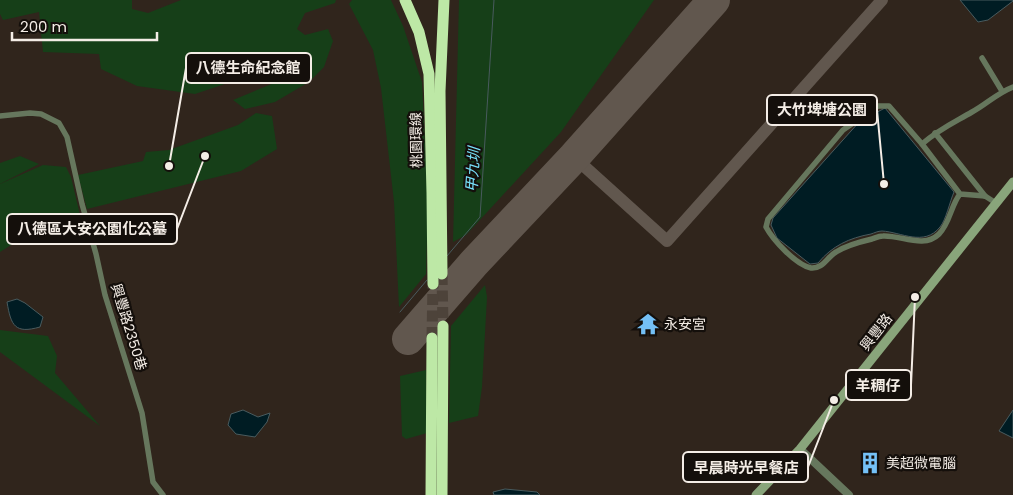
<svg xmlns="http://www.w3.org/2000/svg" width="1013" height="495" font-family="Poppins,'Noto Sans TC',sans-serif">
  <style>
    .green { fill: #163f18 }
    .water { fill: #001c23; stroke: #495b5e }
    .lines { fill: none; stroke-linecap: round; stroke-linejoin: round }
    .stream { stroke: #495b5e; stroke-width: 1 }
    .taxiway { stroke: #61574e; stroke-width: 12 }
    .runway { stroke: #61574e; stroke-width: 32 }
    .motorway-tunnel { stroke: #4d433a; stroke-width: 11; stroke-dasharray: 11 5.5; stroke-linecap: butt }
    .minor { stroke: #66775d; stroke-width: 5.5 }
    .tertiary { stroke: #66775d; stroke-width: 8 }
    .secondary { stroke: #89a57b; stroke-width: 9 }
    .motorway { stroke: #bde8a6; stroke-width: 11 }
    .labels { text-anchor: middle; stroke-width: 4.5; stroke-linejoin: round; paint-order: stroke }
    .street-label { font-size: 14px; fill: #f4ede6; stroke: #140f0b }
    .poi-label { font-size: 14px; fill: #f4ede6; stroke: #140f0b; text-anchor: start }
    .water-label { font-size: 15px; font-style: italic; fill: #78e0fa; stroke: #140f0b }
    .leader { fill: none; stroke: #f4ede6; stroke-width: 2 }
    .callout-dot { fill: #f4ede6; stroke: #140f0b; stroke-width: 2 }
    .callout { fill: #140f0b; stroke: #f4ede6; stroke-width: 2 }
    .callout-label { font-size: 15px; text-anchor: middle; font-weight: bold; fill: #f4ede6 }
  </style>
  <rect width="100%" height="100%" fill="#30251c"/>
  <g class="green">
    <polygon points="0,0 132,0 132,9 148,13 181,0 336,0 335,3 305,13 297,29 305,35 328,29 333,41 324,67 309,82 275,102 245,109 233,100 291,76 293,54 222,85 195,94 137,86 101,69 99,54 43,52 39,12 3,20 0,14"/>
    <polygon points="352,0 391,0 403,26 422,82 428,206 426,274 399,307 394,202 381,88 373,50 349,4"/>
    <polygon points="459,0 654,0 561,132 466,235 453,242"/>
    <polygon points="256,113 272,116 277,149 241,171 87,209 78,175 143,161 146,152 169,150 238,125"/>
    <polygon points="20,156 39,164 0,184 0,163"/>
    <polygon points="43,165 66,167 71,177 80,215 16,236 16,242 0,252 0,184"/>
    <polygon points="485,285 487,297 482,387 478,416 449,423 451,326"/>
    <polygon points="0,330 48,336 57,356 55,373 100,426 0,352"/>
    <polygon points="426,370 427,433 406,439 402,436 400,376"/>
  </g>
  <g class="water">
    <polygon points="960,0 1013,0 1013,1 988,20 978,22"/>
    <path d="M885,108L954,192C950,201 946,220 940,227C924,247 901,232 882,231C878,231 874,233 871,234C849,238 832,246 818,263L810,264L777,238L771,225L773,218L860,121Z"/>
    <path d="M17,299L25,303L43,317L40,327C15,334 11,326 7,302Z"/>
    <polygon points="243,410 258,417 270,413 267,422 255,437 236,434 228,425 231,414"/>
    <polygon points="1013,410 1013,438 999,431"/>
    <polygon points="505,489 537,492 540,495 494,495 493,492"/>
  </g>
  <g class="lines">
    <g class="stream">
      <polyline points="447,256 480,217 494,0"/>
      <polyline points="400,312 427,280"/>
    </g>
    <polyline class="taxiway" points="574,157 667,241 882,0"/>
    <polyline class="runway" points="408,339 474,263 574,157 714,0"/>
    <g class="motorway-tunnel">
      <polyline points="442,274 443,326"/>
      <polyline points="432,338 433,284"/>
    </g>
    <g class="minor">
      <polyline points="982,58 1002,91"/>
      <polyline points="0,116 30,113 41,114 59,123 67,137 82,204 96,254 105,295 142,413 153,482 163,495"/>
      <polyline points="935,133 985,196"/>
      <path d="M922,144C939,129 953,123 972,112C987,104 997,93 1013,87"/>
      <path d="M960,194C951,205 950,223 939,234C924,249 901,235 883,236C879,236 875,238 872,239C859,242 847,245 836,252C827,257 823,269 811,268C796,265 773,240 766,227L768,219L843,130L878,106H889L922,144L960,194L985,196L996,203"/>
    </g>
    <polyline class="tertiary" points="800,449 849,495"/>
    <polyline class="secondary" points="756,495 800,449 1013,182"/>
    <g class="motorway">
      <polyline points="405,0 419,32 429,74 432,193 433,284"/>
      <polyline points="442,274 440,91 444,0"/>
      <polyline points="431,495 432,338"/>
      <polyline points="442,495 443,326"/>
    </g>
  </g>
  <defs>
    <g id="temple-bare" transform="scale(1.725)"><path d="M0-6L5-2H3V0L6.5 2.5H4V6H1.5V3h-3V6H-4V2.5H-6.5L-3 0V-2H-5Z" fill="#74c0f6" stroke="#140f0b" stroke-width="2.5" paint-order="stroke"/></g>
    <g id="building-bare" transform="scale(1.725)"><path d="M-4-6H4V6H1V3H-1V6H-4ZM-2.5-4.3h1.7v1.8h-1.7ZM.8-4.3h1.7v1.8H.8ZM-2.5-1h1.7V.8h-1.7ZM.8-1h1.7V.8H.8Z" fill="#74c0f6" stroke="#140f0b" stroke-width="2.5" paint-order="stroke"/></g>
  </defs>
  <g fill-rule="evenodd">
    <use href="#temple-bare" x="648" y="324"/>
    <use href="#building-bare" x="870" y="463"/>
  </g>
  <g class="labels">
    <g class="street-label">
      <text transform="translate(416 140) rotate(-91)" y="5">桃園環線</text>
      <text transform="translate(129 327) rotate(73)" y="5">興豐路2350巷</text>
      <text transform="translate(876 332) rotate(-52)" y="5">興豐路</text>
    </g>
    <g class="poi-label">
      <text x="664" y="329">永安宮</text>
      <text x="886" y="468">美超微電腦</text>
    </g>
    <g class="water-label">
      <text transform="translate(473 170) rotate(-86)" y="5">甲九圳</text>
    </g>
  </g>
  <path class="leader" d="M169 166L186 68M884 184L877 110M205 156L177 229M915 297L911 385M834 400L808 467"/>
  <g class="callout-dot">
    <circle cx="169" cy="166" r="5"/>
    <circle cx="884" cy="184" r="5"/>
    <circle cx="205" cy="156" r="5"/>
    <circle cx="915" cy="297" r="5"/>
    <circle cx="834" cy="400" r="5"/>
  </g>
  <g class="callout">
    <rect x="186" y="53" width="125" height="30" rx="5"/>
    <rect x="767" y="95" width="110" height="30" rx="5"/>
    <rect x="7" y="214" width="170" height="30" rx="5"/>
    <rect x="846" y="370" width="65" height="30" rx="5"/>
    <rect x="683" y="452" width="125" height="30" rx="5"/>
  </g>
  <g class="callout-label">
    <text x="248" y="73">八德生命紀念館</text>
    <text x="822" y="115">大竹埤塘公園</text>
    <text x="92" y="234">八德區大安公園化公墓</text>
    <text x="878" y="391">羊稠仔</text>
    <text x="746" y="473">早晨時光早餐店</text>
  </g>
  <path d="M12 32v8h145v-8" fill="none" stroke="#f4ede6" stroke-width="2.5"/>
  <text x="20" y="32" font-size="15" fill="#f4ede6" stroke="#140f0b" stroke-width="4" paint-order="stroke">200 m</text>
</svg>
